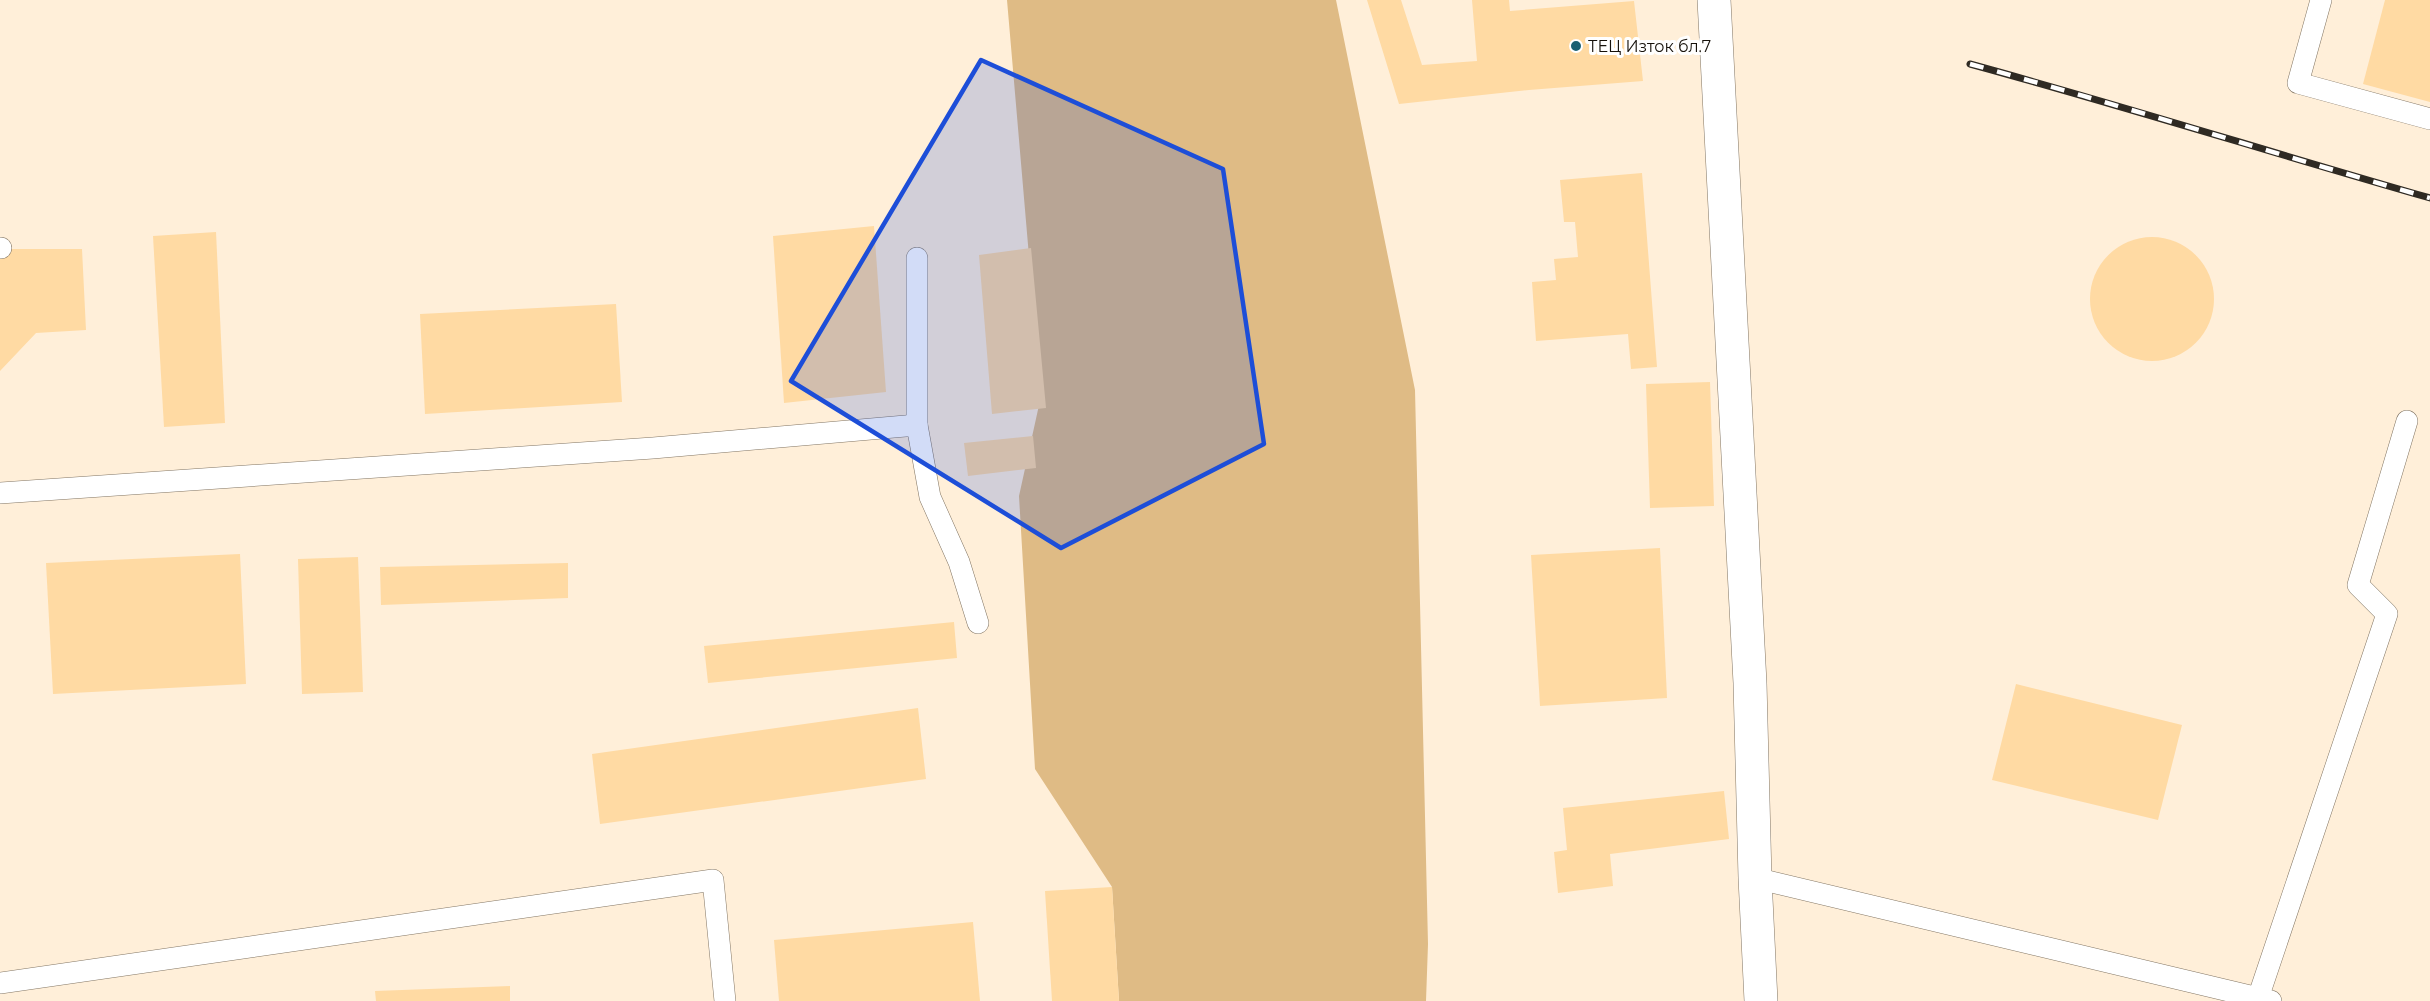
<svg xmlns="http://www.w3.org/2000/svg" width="2430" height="1001" font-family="Montserrat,sans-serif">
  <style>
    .built { fill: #ffefd9 }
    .forest { fill: #dfbb85 }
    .building { fill: #ffdaa3 }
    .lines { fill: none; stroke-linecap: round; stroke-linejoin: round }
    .service-casing { stroke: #837664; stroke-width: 22 }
    .minor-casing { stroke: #837664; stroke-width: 34 }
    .service { stroke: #fff; stroke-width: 21 }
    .minor { stroke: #fff; stroke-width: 33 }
    .rail-casing { stroke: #2f2a23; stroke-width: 7 }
    .rail { stroke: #fff; stroke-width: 4.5; stroke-dasharray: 14; stroke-linecap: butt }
    .marked { fill: #1d4ed8; fill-opacity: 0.2; stroke: #1d4ed8; stroke-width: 4.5; stroke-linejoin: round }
    .poi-dot { fill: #1a5f71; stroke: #fff; stroke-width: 2 }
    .labels { text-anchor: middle; stroke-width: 6; stroke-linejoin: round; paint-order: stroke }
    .poi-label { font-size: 16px; fill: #16110a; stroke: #fff; text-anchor: start }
  </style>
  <rect width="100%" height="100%" fill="#fefbf7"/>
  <rect class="built" x="0" y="0" width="2430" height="1001"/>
  <polygon class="forest" points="1007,0 1336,0 1415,390 1428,944 1426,1001 1119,1001 1112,887 1035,769 1019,496 1041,396"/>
  <g class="building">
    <polygon points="1367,0 1401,0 1422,65 1477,61 1472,0 1509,0 1510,11 1634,1 1643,81 1529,90 1399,104"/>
    <polygon points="2385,0 2430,0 2430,102 2363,84"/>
    <polygon points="1642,173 1657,367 1631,369 1628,334 1536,341 1532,282 1556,280 1554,259 1578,257 1575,222 1564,222 1560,180"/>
    <polygon points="874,226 886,392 784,403 773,236"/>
    <polygon points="216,232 225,423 164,427 153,236"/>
    <circle cx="2152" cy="299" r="62"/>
    <polygon points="1031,248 1046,408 992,414 979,255"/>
    <polygon points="0,249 82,249 86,330 36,333 0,371"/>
    <polygon points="616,304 622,402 425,414 420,314"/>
    <polygon points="1710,382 1714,506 1650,508 1646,384"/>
    <polygon points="1033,436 1036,468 968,476 964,443"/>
    <polygon points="1660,548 1667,698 1540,706 1531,555"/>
    <polygon points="240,554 246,684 53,694 46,563"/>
    <polygon points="358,557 363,692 302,694 298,559"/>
    <polygon points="568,563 568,598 381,605 380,567"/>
    <polygon points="954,622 957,658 708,683 704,646"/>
    <polygon points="2016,684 2182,725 2158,820 1992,780"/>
    <polygon points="918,708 926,779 600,824 592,754"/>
    <polygon points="1724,791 1729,839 1610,854 1613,886 1558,893 1554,852 1567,850 1563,808"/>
    <polygon points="1112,887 1119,1001 1052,1001 1045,891"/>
    <polygon points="973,922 980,1001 779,1001 774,940"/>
    <polygon points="510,986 510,1001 376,1001 375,991"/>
  </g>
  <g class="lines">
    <g class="service-casing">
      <g id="service">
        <polyline points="2321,0 2298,83 2430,119"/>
        <polyline points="0,248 1,248"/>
        <polyline points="917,258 917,425"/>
        <polyline points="0,493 653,448 917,425 930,497 959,562 978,623"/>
        <polyline points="1755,878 2271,1001"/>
        <polyline points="0,983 713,880 725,1001"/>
        <polyline points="2258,998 2387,614 2358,585 2407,421"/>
      </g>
    </g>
    <g class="minor-casing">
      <polyline id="minor" points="1714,0 1750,683 1755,878 1761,1001"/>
    </g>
    <use href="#service" class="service"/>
    <use href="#minor" class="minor"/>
    <g class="rail-casing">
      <path id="rail" d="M1970,64C2124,106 2276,154 2430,198"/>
    </g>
    <use href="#rail" class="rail"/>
  </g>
  <path class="marked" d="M981,60L1223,169L1264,444L1061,548L791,381Z"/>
  <circle class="poi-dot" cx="1576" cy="46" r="6"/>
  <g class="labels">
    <g class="poi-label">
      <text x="1588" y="52">ТЕЦ Изток бл.7</text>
    </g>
  </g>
</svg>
